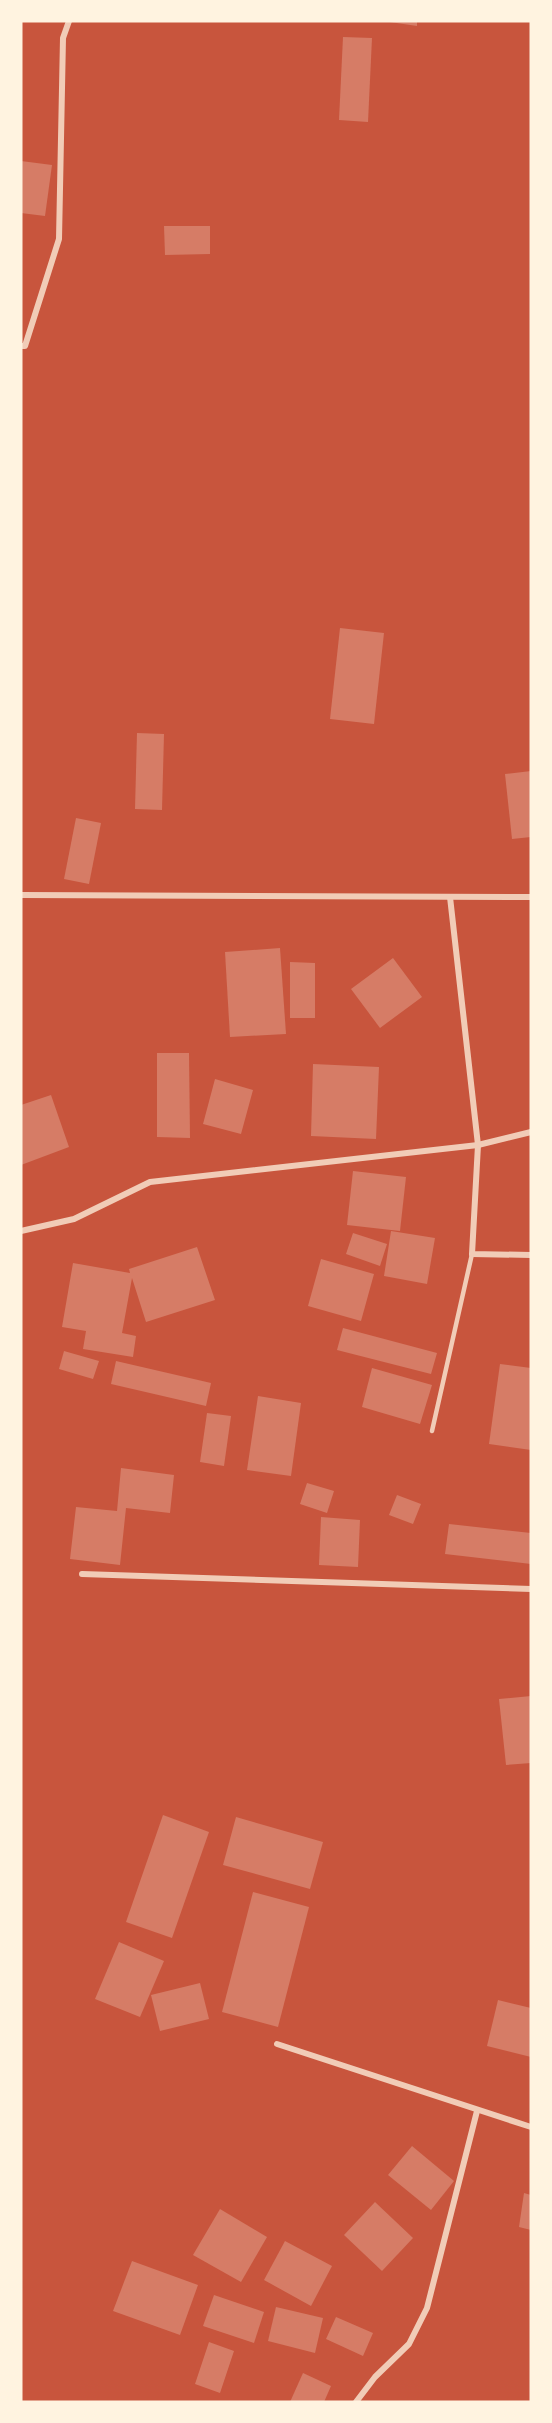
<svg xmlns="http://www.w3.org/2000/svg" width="552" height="2423" font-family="'DM Sans',sans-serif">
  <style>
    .building { fill: #d67c66 }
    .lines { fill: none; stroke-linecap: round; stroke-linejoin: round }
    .service { stroke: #f1ccb7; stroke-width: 4.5 }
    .minor { stroke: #f1ccb7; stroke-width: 6 }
  </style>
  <rect width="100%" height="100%" fill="#c8553d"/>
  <g class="building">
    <polygon points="383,21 417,21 417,26"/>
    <polygon points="343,37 372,38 368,122 339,120"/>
    <polygon points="21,161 52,165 45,216 21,213"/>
    <polygon points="164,226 210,226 210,254 165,255"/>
    <polygon points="340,628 384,633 374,724 330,719"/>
    <polygon points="137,733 164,734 162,810 135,809"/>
    <polygon points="531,771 531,837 512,839 505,774"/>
    <polygon points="76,818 101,823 89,884 64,879"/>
    <polygon points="280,948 286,1034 230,1037 225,952"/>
    <polygon points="393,958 422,997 380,1028 351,989"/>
    <polygon points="290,962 315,963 315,1018 290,1018"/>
    <polygon points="157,1053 189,1053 190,1138 157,1137"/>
    <polygon points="313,1064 379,1067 376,1139 311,1136"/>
    <polygon points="215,1079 253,1090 241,1134 203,1124"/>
    <polygon points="51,1095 69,1147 21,1165 21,1105"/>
    <polygon points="353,1171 406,1177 400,1231 347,1225"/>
    <polygon points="391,1231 435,1238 427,1284 384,1276"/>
    <polygon points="353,1233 387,1244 380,1266 346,1254"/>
    <polygon points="197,1247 215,1300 146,1322 132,1278 122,1333 136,1336 133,1357 83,1349 86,1331 62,1327 73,1263 130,1273 129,1269"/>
    <polygon points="321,1259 374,1274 361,1321 308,1306"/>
    <polygon points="343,1328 437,1353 431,1374 337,1350"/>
    <polygon points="64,1351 99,1361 93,1379 59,1369"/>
    <polygon points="116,1361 211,1383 206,1406 111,1384"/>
    <polygon points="500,1364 531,1368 531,1450 489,1444"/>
    <polygon points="372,1368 432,1385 420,1424 362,1407"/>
    <polygon points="258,1396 301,1403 291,1476 247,1470"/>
    <polygon points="207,1413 231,1416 224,1466 200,1462"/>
    <polygon points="121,1468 174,1475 170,1513 126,1508 120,1565 70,1559 76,1507 117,1511"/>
    <polygon points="307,1483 334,1491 327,1513 300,1504"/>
    <polygon points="397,1495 421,1504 413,1524 389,1515"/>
    <polygon points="321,1517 360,1520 358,1567 319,1565"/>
    <polygon points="449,1524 531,1533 531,1564 445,1554"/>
    <polygon points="531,1696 531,1763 506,1765 499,1699"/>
    <polygon points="163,1815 209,1832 172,1938 126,1922"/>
    <polygon points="236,1817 323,1842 310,1889 223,1865"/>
    <polygon points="253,1892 309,1907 278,2027 222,2012"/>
    <polygon points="119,1942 164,1961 140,2017 95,1999"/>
    <polygon points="200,1983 209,2019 160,2031 151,1995"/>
    <polygon points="498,2000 531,2008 531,2057 487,2046"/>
    <polygon points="412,2146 454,2181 431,2210 388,2175"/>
    <polygon points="524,2193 531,2195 531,2230 519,2227"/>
    <polygon points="375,2202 413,2238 382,2271 344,2235"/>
    <polygon points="220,2209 267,2237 241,2282 193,2255"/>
    <polygon points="285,2241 332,2266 311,2306 264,2280"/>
    <polygon points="132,2261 198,2285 180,2335 113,2311"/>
    <polygon points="214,2295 264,2312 254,2343 203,2326"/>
    <polygon points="276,2307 323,2318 315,2353 268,2341"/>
    <polygon points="336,2317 373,2333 363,2356 326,2339"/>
    <polygon points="209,2342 234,2351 220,2393 195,2384"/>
    <polygon points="303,2373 331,2386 324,2402 290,2402"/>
  </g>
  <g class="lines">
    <polyline class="service" points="432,1431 472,1254"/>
    <g class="minor">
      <polyline points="21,346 25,346 59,239 63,38 69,21"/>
      <polyline points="21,895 531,897"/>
      <polyline points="450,897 478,1145 472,1254 531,1255"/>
      <polyline points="21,1231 74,1219 150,1182 478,1145 531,1132"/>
      <polyline points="82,1574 531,1589"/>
      <polyline points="277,2044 531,2127"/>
      <polyline points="356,2402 375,2377 409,2344 427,2308 477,2111"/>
    </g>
  </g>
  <rect width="552" height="2423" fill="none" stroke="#fff3e0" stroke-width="45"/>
</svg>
